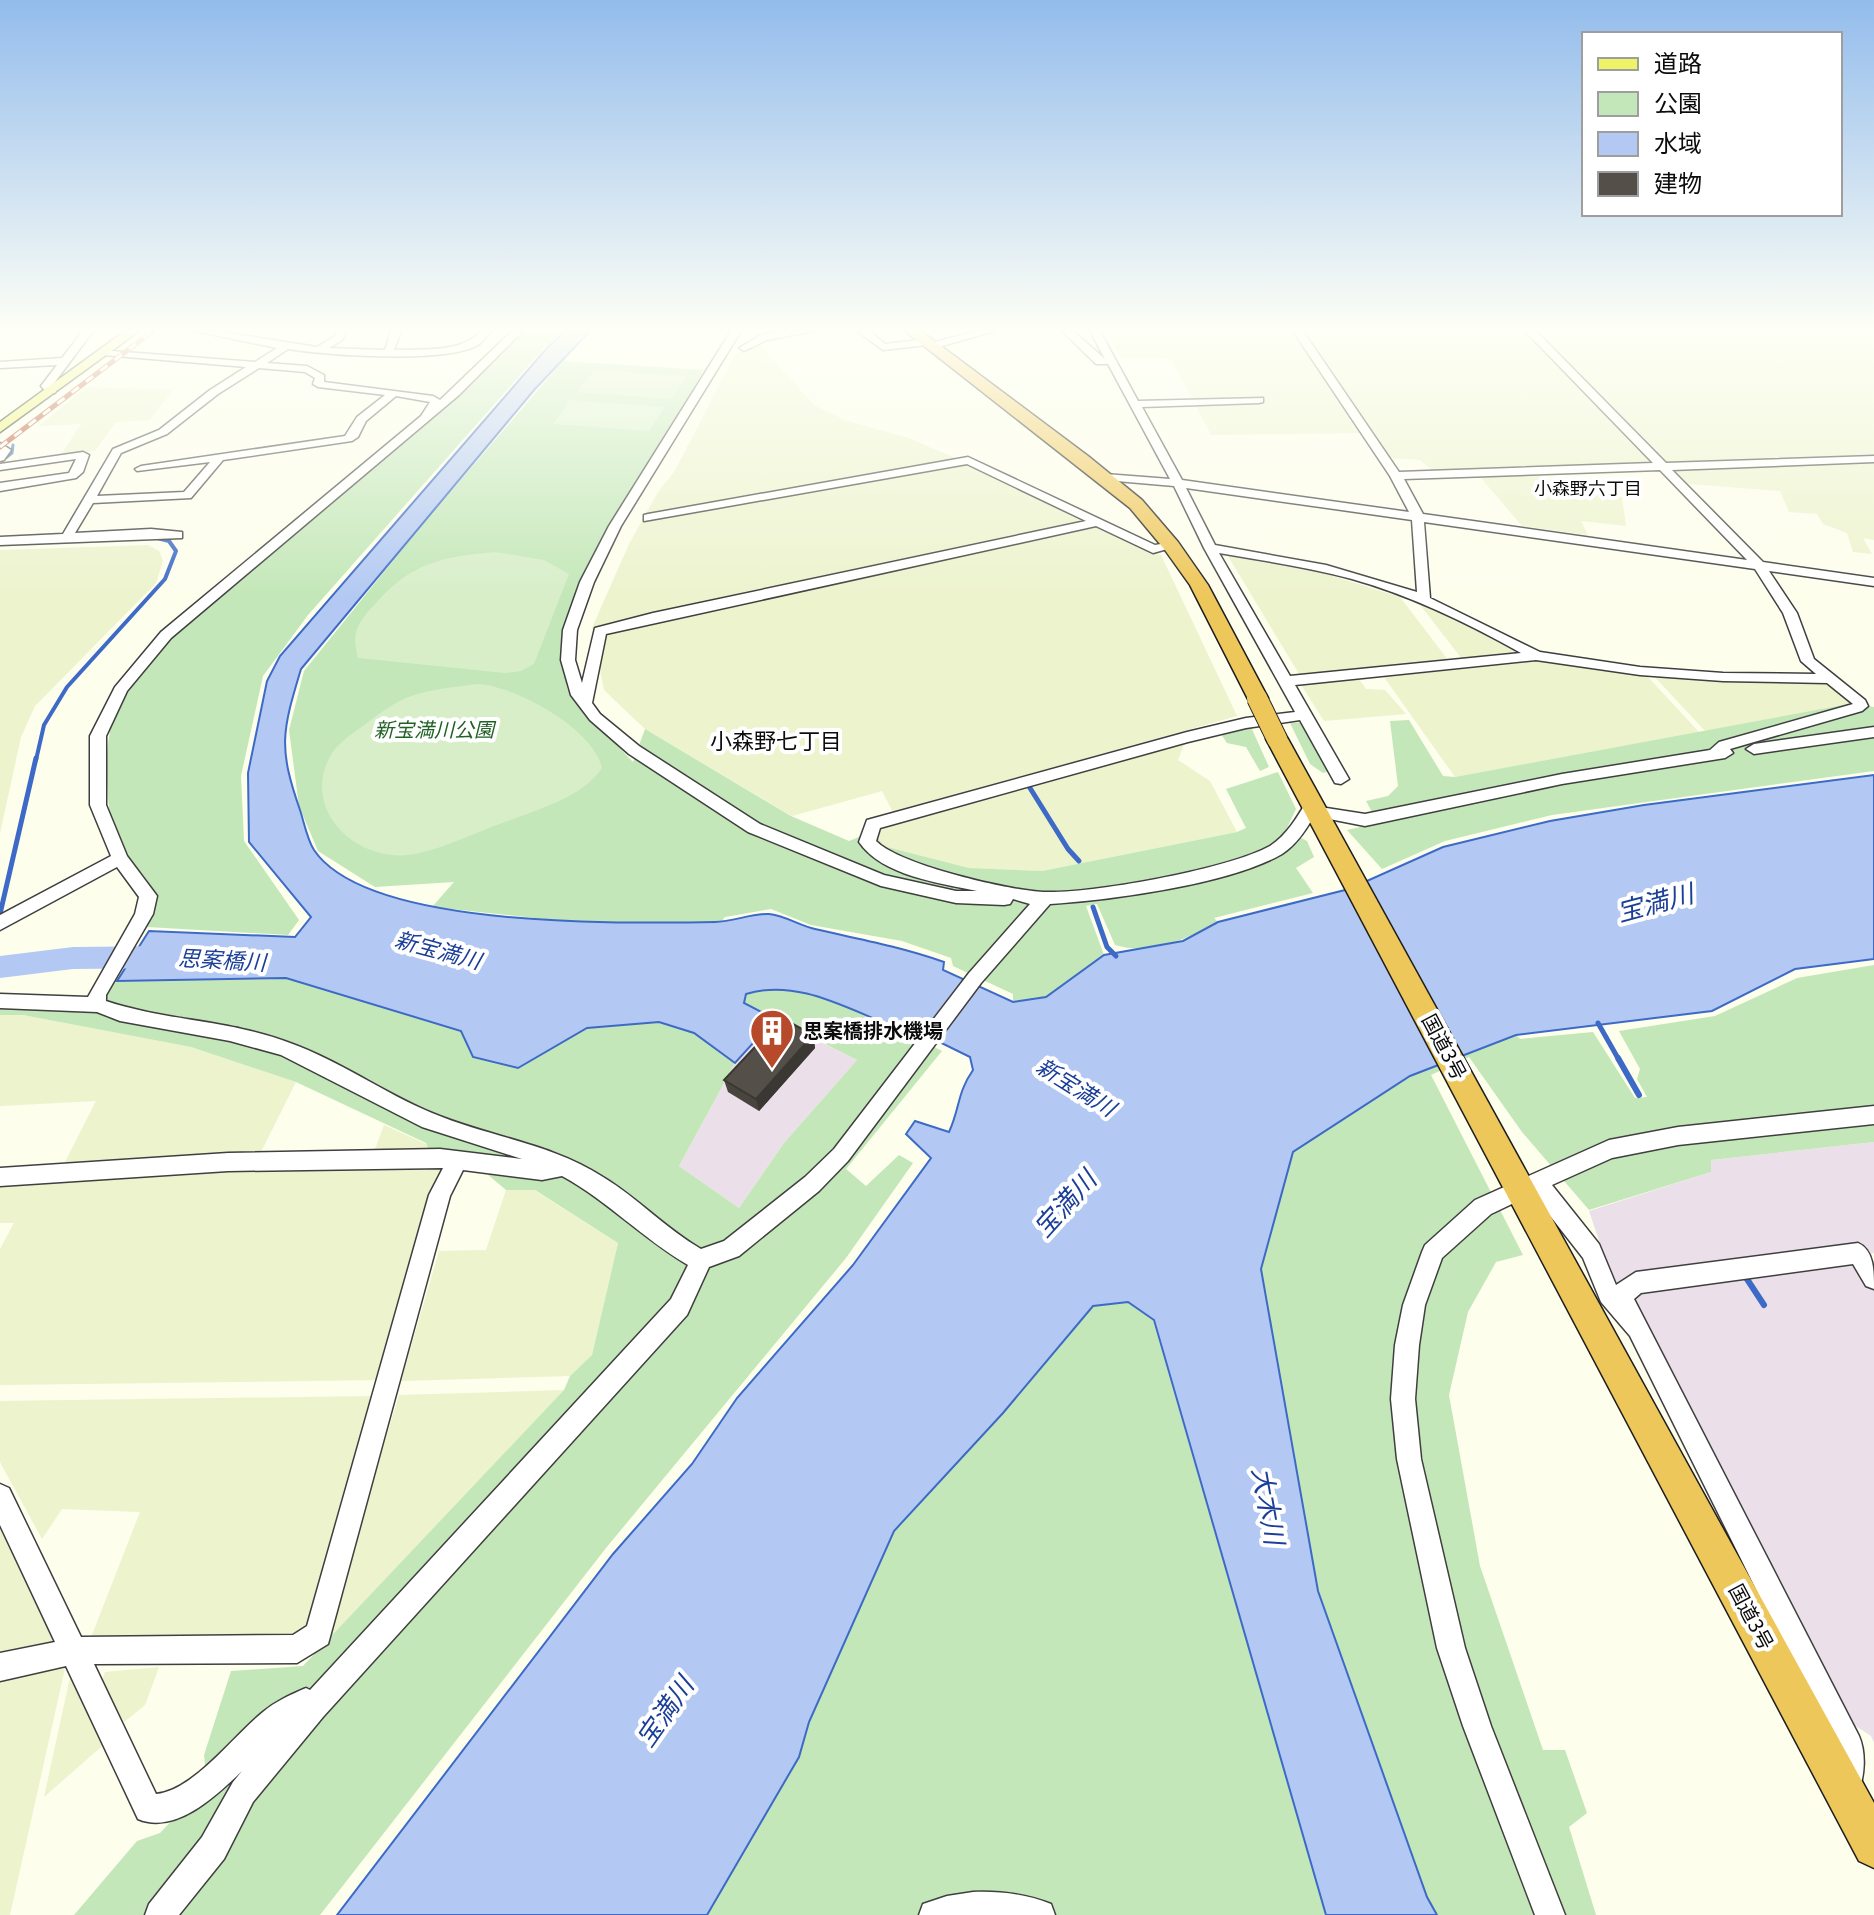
<svg xmlns="http://www.w3.org/2000/svg" width="1874" height="1915" font-family="Georgia,'Noto Sans JP',serif">
  <style>
    .industrial { fill: #ebe0e9 }
    .farmland { fill: #ecf3cd }
    .green { fill: #c3e7b8 }
    .pitch { fill: #d7eec9 }
    .water { fill: #b3c9f3; stroke: #3d6ac7; stroke-width: 2 }
    .lines { fill: none; stroke-linecap: round; stroke-linejoin: round }
    .stream-far3 { stroke: #3d6ac7; stroke-width: 3 }
    .stream-far2 { stroke: #3d6ac7; stroke-width: 4 }
    .stream-far1 { stroke: #3d6ac7; stroke-width: 5 }
    .stream { stroke: #3d6ac7; stroke-width: 6 }
    .river { fill: #b3c9f3; fill-rule: evenodd }
    .minor-casing { stroke: #3f3f3f; stroke-width: 3 }
    .major-casing { stroke: #1d1d1d; stroke-width: 3 }
    .highway-casing { stroke: #1d1d1d; stroke-width: 3 }
    .minor { fill: #fff; fill-rule: evenodd }
    .major { fill: #eef368; fill-rule: evenodd }
    .highway { fill: #eec75a; fill-rule: evenodd }
    .rail-casing { stroke: #b64a2a; stroke-width: 5 }
    .rail { stroke: #fff; stroke-width: 3; stroke-dasharray: 9; stroke-linecap: butt }
    .highway-bridge-casing { stroke: #1d1d1d; stroke-width: 22; stroke-linecap: butt }
    .highway-bridge { stroke: #eec75a; stroke-width: 20 }
    .wall { fill: #48453f }
    .shaded-wall { fill: #3b3833 }
    .building { fill: #545049; stroke: #3b3833; stroke-width: 2 }
    .labels { text-anchor: middle; stroke-width: 8; stroke-linejoin: round; paint-order: stroke }
    .far-neighbourhood-label { font-size: 18px; fill: #0c0c0c; stroke: #fff }
    .park-label { font-size: 20px; font-style: italic; fill: #206124; stroke: #fff }
    .poi-label { font-size: 20px; font-weight: bold; fill: #0c0c0c; stroke: #fff; text-anchor: start }
    .street-label { font-size: 20px; fill: #0c0c0c; stroke: #fff }
    .neighbourhood-label { font-size: 22px; fill: #0c0c0c; stroke: #fff }
    .water-label { font-size: 22px; font-style: italic; fill: #1b3f98; stroke: #fff }
    .near-water-label { font-size: 26px; font-style: italic; fill: #1b3f98; stroke: #fff }
  </style>
  <rect width="100%" height="100%" fill="#fdfeec"/>
  <g class="industrial">
    <polygon points="775,1019 857,1060 784,1143 739,1208 679,1166 735,1063"/>
    <polygon points="1874,1142 1874,1253 1857,1258 1874,1284 1874,1743 1871,1736 1845,1719 1616,1291 1589,1211 1711,1172 1711,1160"/>
  </g>
  <g class="farmland">
    <polygon points="1105,331 1874,331 1874,540 1863,538 1872,554 1853,552 1847,533 1823,524 1817,514 1789,512 1780,491 1688,484 1663,461 1535,467 1555,491 1622,497 1626,526 1581,521 1588,535 1522,526 1475,471 1433,471 1420,460 1388,458 1372,433 1211,435 1171,359 1121,358"/>
    <polygon points="757,342 814,405 845,420 909,438 967,463 1161,555 1237,716 893,812 882,791 792,816 645,729 604,690 592,628 629,544 658,492 674,472 735,355"/>
    <polygon points="86,387 173,390 150,420 116,422 95,451 60,456 81,424 39,426"/>
    <polygon points="148,545 159,551 163,561 156,583 35,706 21,737 0,833 0,550"/>
    <polygon points="1228,556 1323,573 1400,597 1448,660 1299,674"/>
    <polygon points="1418,602 1470,625 1521,653 1462,659"/>
    <polygon points="1544,661 1646,675 1699,732 1455,777 1384,677"/>
    <polygon points="1652,674 1821,681 1854,703 1705,731"/>
    <polygon points="1359,679 1366,689 1385,690 1406,714 1324,721 1300,683"/>
    <polygon points="1184,744 1178,760 1210,781 1237,832 1042,871 969,868 883,846 874,831"/>
    <polygon points="0,1015 23,1015 191,1047 296,1082 259,1156 64,1164 96,1101 0,1106"/>
    <polygon points="384,1125 426,1144 430,1153 374,1152"/>
    <polygon points="441,1167 380,1380 0,1385 0,1249 14,1223 0,1223 0,1184 218,1171"/>
    <polygon points="506,1190 534,1190 618,1243 592,1355 570,1376 401,1381 439,1251 486,1250"/>
    <polygon points="564,1390 323,1646 399,1395"/>
    <polygon points="377,1396 309,1624 293,1640 90,1640 140,1512 62,1509 42,1539 0,1462 0,1401"/>
    <polygon points="0,1519 59,1645 0,1657"/>
    <polygon points="159,1667 145,1705 124,1722 101,1684 105,1672"/>
    <polygon points="65,1668 10,1915 0,1915 0,1682"/>
    <polygon points="71,1673 102,1746 44,1797"/>
  </g>
  <g class="green">
    <path d="M524,331H562L544,348L308,615L263,676L241,776L244,841L299,920L288,935L147,927C169,879 132,875 116,836C109,819 108,800 107,781C103,701 135,671 190,619L457,395Z"/>
    <path d="M563,361L704,370L608,533L563,654L567,688L574,701L633,762L645,729L791,816L849,841L874,831L883,846L969,868L1042,871L1237,832L1246,828L1226,789L1278,772L1296,809L1286,830L1307,841L1314,857L1296,868L1313,893L1214,918L1218,922C1186,939 1151,956 1115,945L1097,904L1086,906L1104,955L1046,997L1013,1002V994L953,966L951,958L902,941L811,925L771,909L725,917L721,922L582,923L432,907L454,882L375,887L318,851L299,806L289,730L304,671L421,526Z"/>
    <polygon points="1854,703 1874,707 1874,771 1552,815 1445,841 1382,869 1347,830 1378,823 1366,801 1388,796 1398,786 1390,721 1409,720 1443,776 1455,777"/>
    <polygon points="1306,722 1331,771 1323,773 1310,764 1290,723"/>
    <polygon points="1251,727 1269,767 1260,771 1246,747 1227,743 1221,734"/>
    <polygon points="1874,965 1874,1142 1711,1160 1711,1172 1589,1210 1522,1132 1469,1057 1431,1075 1523,1255 1496,1262 1468,1312 1449,1395 1480,1566 1543,1750 1565,1750 1587,1813 1569,1827 1596,1915 1437,1915 1427,1897 1318,1591 1261,1269 1293,1152 1410,1076 1516,1035 1520,1039 1593,1032 1635,1098 1647,1097 1637,1079 1640,1069 1619,1031 1715,1016 1797,978"/>
    <path d="M286,978L461,1031L518,1068L587,1028L659,1022L694,1033L735,1063L679,1166L739,1208L784,1143L857,1060L744,1003L746,994C795,979 842,1006 887,1024L886,1029L896,1027L942,1051L846,1169L866,1186L899,1155L913,1163L846,1258L606,1548L320,1915H74L137,1841L160,1833L207,1783L204,1755L231,1671L303,1666L564,1390L570,1376L592,1355L618,1243L535,1190H506L467,1157L430,1153L426,1143L296,1082L191,1047L23,1015H0V1008L88,1009L117,981Z"/>
    <polygon points="1128,1302 1153,1320 1326,1915 707,1915 799,1757 809,1722 894,1531 1003,1413 1093,1306"/>
  </g>
  <g class="pitch">
    <polygon points="595,370 686,376 672,399 577,392"/>
    <polygon points="570,400 665,407 649,431 553,424"/>
    <path d="M495,552L544,560L569,574L534,664L521,671L505,673L358,658C351,632 358,622 375,604C412,562 442,557 495,552Z"/>
    <path d="M478,684C516,686 594,729 602,768C583,797 539,809 508,821C478,831 446,848 415,854C357,865 298,809 332,753C338,744 351,734 360,728C374,718 389,705 406,698C428,689 455,687 478,684Z"/>
  </g>
  <path class="water" d="M565,331H590L535,389L301,669C282,732 278,747 300,810C304,822 307,839 314,850C368,930 626,923 715,922C733,922 752,913 769,914C784,915 800,926 815,929C859,939 901,947 944,962L943,970L1013,1002L1046,997L1104,955L1183,941L1218,922L1349,889L1443,847L1550,821L1644,805L1874,775V959L1795,969L1712,1011L1516,1035L1410,1076L1293,1152L1261,1269L1318,1591L1427,1897L1437,1915H1326L1154,1320L1128,1302L1093,1306L1003,1413L894,1531L809,1722L799,1757L707,1915H337L613,1554L692,1464L737,1398L853,1265L931,1158L906,1134L915,1121L949,1132C960,1108 957,1093 973,1070L970,1057L895,1020L887,1024C842,1006 795,979 746,994L744,1003L775,1019L735,1063L694,1033L659,1022L587,1028L518,1068L473,1057L461,1031L286,978L117,981L149,931L295,937L311,917L249,842L248,773L267,681L280,656L547,348Z"/>
  <g class="lines">
    <polyline class="stream-far3" points="3,460 12,453 13,445"/>
    <polyline class="stream-far2" points="36,760 44,725 67,687 165,579 176,551 169,541 157,538"/>
    <g class="stream-far1">
      <polyline points="1030,788 1068,849 1079,861"/>
      <polyline points="1093,907 1107,947 1116,956"/>
      <polyline points="0,914 36,758"/>
      <polyline points="1598,1023 1619,1060"/>
    </g>
    <g class="stream">
      <polyline points="1618,1058 1639,1095"/>
      <polyline points="1745,1276 1764,1305"/>
    </g>
    <polygon class="river" points="171,946 181,949 185,957 181,965 171,968 73,969 0,978 0,956 73,947"/>
    <g class="minor-casing">
      <g id="minor">
        <polygon points="83,331 93,331 52,386 56,391 55,393 47,393 41,386 57,365 0,368 0,362 62,358"/>
        <path d="M195,331H216L317,347L335,336L337,331H347L342,340L329,348L385,350L391,331H401L394,350C421,349 463,353 481,331H491C487,336 483,342 478,345C446,364 326,355 288,349L267,363L307,366L324,375V382L433,396L440,400L512,331H523L459,395L171,638L127,691L106,736V805L127,856L157,896L153,914L106,995V1001C166,1021 231,1020 290,1043C340,1061 384,1093 432,1113C489,1137 551,1143 603,1177C638,1198 666,1229 701,1249L724,1241L805,1177L834,1149L969,973L1030,904L1013,899L1010,904L1004,905L956,903L881,886L748,832L629,754L590,720L571,695L561,660L563,630L580,582L609,526L731,331H741L621,526L594,582L577,630L575,660L582,683L595,628L653,613L1086,521L967,464L644,521V515L648,514L968,457L1155,545L1172,542L1178,546L1153,553L1096,526L606,634L592,703L600,714L639,746L760,824L884,875L956,891H977C940,883 882,876 859,842L867,820L1187,732L1246,718L1295,712L1204,548L1174,486L1105,480L1099,477L1105,474L1170,479L1108,364H1096L1062,331H1073L1105,359L1090,331H1100L1138,401L1263,398V402L1259,403L1142,407L1182,480L1409,512L1390,476L1293,331H1303L1399,472L1653,463L1525,331H1536L1666,463L1874,456V462L1672,470L1763,562L1874,578V586L1769,571L1797,613L1814,659L1865,700L1868,706L1862,711L1730,749L1733,753L1725,758L1562,784L1365,826L1314,816C1306,830 1296,845 1282,854C1230,884 1112,900 1050,904L981,983L848,1161L819,1191L739,1256L709,1267L687,1315L323,1717L253,1802L224,1859L179,1915H145L149,1904L202,1837L233,1782L242,1771C217,1795 176,1835 138,1819L66,1666L0,1681V1653L55,1642L0,1525V1484L9,1488L81,1637L293,1635L307,1626L429,1195L443,1168L228,1171L0,1186V1168L228,1153L440,1149L522,1159L422,1127L281,1055L230,1041L120,1021L97,1012L0,1008V994L88,997L135,914L139,897L117,867L0,930V915L111,856L90,805V736L115,687L161,632L421,416L430,402L396,396L366,421L358,437L352,441L223,460L191,498L93,503L75,533L151,529L182,532V538L0,545V537L63,534L113,449L159,430L210,390L246,367L103,355L99,354V350L255,362L277,348ZM259,368L305,372L315,378L313,384L318,387L385,395L357,417L345,436L141,466L135,469L137,471L210,462L184,492L97,496L121,453L167,434L218,394ZM1660,470L1747,560L1423,514L1404,479ZM1186,488L1412,520L1417,592L1326,565L1215,545ZM1424,522L1755,569L1783,613L1801,661L1816,674L1723,673L1640,667L1540,652L1430,598ZM1219,553C1264,561 1309,567 1352,579C1412,596 1468,623 1521,653L1290,676ZM1536,660L1640,675L1723,681L1827,683L1853,704L1719,742L1710,750L1562,774L1365,814L1320,807V799H1308C1298,816 1287,835 1270,846C1228,869 1092,894 1043,892C1007,890 900,865 876,841L880,828L1188,742L1246,728L1300,720L1335,783L1341,784L1349,779L1295,685ZM463,1170L542,1180L562,1176C608,1201 643,1239 688,1265L671,1299L310,1690L306,1688C290,1695 276,1701 263,1712C234,1735 193,1791 156,1794L94,1664L297,1663L328,1644L450,1196Z"/>
        <polygon points="784,331 813,331 767,340 744,351 739,348 761,335"/>
        <polygon points="857,331 869,331 885,344 927,339 931,343 977,331 995,331 931,349 927,345 883,350"/>
        <polygon points="0,443 11,450 4,460 0,461"/>
        <polygon points="83,452 89,455 83,472 76,478 0,491 0,483 69,473 76,459 0,470 0,464"/>
        <polygon points="1874,727 1874,737 1754,754 1746,749 1754,744"/>
        <path d="M1874,1106V1124L1678,1145L1612,1158L1552,1185L1599,1244L1616,1285L1636,1272L1858,1243C1874,1250 1874,1271 1874,1289L1866,1286L1853,1264L1641,1293L1634,1299L1859,1736C1866,1752 1865,1776 1858,1792L1848,1796L1838,1792L1834,1782L1835,1748L1630,1336L1601,1302L1583,1258L1533,1194L1491,1214L1442,1258L1425,1305L1419,1345L1415,1399L1421,1459L1465,1648L1491,1726L1565,1915H1535L1463,1726L1437,1648L1397,1459L1391,1399L1395,1345L1403,1305L1422,1252L1425,1245L1475,1200L1609,1140L1678,1127Z"/>
        <path d="M973,1892C1000,1891 1026,1894 1051,1904L1055,1915H919L923,1904L947,1896Z"/>
      </g>
    </g>
    <g class="major-casing">
      <polygon id="major" points="125,331 139,331 0,432 0,422"/>
    </g>
    <g class="highway-casing">
      <g id="highway">
        <polygon points="905,331 921,331 1088,456 1142,500 1178,542 1208,585 1268,698 1264,703 1250,703 1190,585 1165,550 1130,508"/>
        <polygon points="1277,732 1285,734 1288,739 1874,1803 1874,1868 1859,1861 1266,739 1269,734"/>
      </g>
    </g>
    <use href="#minor" class="minor"/>
    <use href="#major" class="major"/>
    <use href="#highway" class="highway"/>
    <g class="rail-casing">
      <polyline id="rail" points="0,447 153,331"/>
    </g>
    <use href="#rail" class="rail"/>
    <g class="highway-bridge-casing">
      <polyline id="highway-bridge" points="1257,698 1277,739"/>
    </g>
    <use href="#highway-bridge" class="highway-bridge"/>
  </g>
  <polygon class="wall" points="813,1035 815,1048 759,1111 728,1092 724,1080"/>
  <polygon class="shaded-wall" points="813,1035 815,1048 759,1111 756,1099"/>
  <polygon class="building" points="782,1018 813,1035 756,1099 724,1080"/>
  <linearGradient id="sky" x2="0" y2="1"><stop stop-color="#93bcec"/><stop offset="0.55" stop-color="#fefff6"/><stop offset="1" stop-color="#fefff6" stop-opacity="0"/></linearGradient>
  <rect width="1874" height="599" fill="url(#sky)"/>
  <defs>
    <g id="building-pin" transform="scale(2.3)"><path d="M0 17L-7.5 6A9.5 9.5 0 1 1 7.5 6Z" fill="#b64a2a" stroke="#fff"/><path d="M-4-6H4V6H1V3H-1V6H-4ZM-2.5-4.3h1.7v1.8h-1.7ZM.8-4.3h1.7v1.8H.8ZM-2.5-1h1.7V.8h-1.7ZM.8-1h1.7V.8H.8Z" fill="#fff"/></g>
  </defs>
  <g fill-rule="evenodd">
    <use href="#building-pin" x="772" y="1031"/>
  </g>
  <g class="labels">
    <g class="far-neighbourhood-label">
      <text x="1588" y="495">小森野六丁目</text>
    </g>
    <g class="park-label">
      <text x="434" y="737">新宝満川公園</text>
    </g>
    <g class="poi-label">
      <text x="803" y="1038">思案橋排水機場</text>
    </g>
    <g class="street-label">
      <text transform="translate(1444 1047) rotate(62)" y="7">国道3号</text>
      <text transform="translate(1751 1617) rotate(62)" y="7">国道3号</text>
    </g>
    <g class="neighbourhood-label">
      <text x="776" y="749">小森野七丁目</text>
    </g>
    <g class="water-label">
      <text transform="translate(438 950) rotate(15)" y="8">新宝満川</text>
      <text transform="translate(222 960) rotate(3)" y="8">思案橋川</text>
      <text transform="translate(1076 1087) rotate(32)" y="8">新宝満川</text>
    </g>
    <g class="near-water-label">
      <text transform="translate(1655 903) rotate(-15)" y="9">宝満川</text>
      <text transform="translate(1065 1204) rotate(-48)" y="9">宝満川</text>
      <text transform="translate(1268 1506) rotate(80)" y="9">大木川</text>
      <text transform="translate(665 1712) rotate(-55)" y="9">宝満川</text>
    </g>
  </g>
  <rect x="1582" y="32" width="260" height="184" fill="#ffffff" stroke="#9e9e9e" stroke-width="2"/>
  <rect x="1598" y="58" width="40" height="12" fill="#eef368" stroke="#9e9e9e" stroke-width="2"/>
  <text x="1654" y="72" font-size="24" fill="#0c0c0c">道路</text>
  <rect x="1598" y="92" width="40" height="24" fill="#c3e7b8" stroke="#9e9e9e" stroke-width="2"/>
  <text x="1654" y="112" font-size="24" fill="#0c0c0c">公園</text>
  <rect x="1598" y="132" width="40" height="24" fill="#b3c9f3" stroke="#9e9e9e" stroke-width="2"/>
  <text x="1654" y="152" font-size="24" fill="#0c0c0c">水域</text>
  <rect x="1598" y="172" width="40" height="24" fill="#545049" stroke="#9e9e9e" stroke-width="2"/>
  <text x="1654" y="192" font-size="24" fill="#0c0c0c">建物</text>
</svg>
